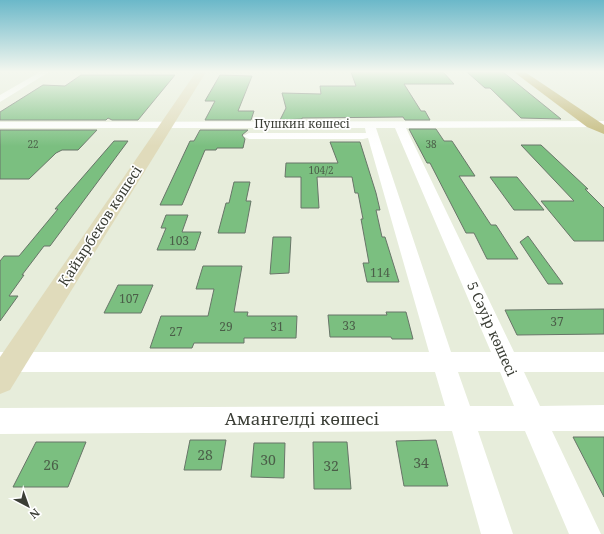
<svg xmlns="http://www.w3.org/2000/svg" width="604" height="534" font-family="'Noto Serif',serif">
  <style>
    .building { fill: #7bbf80; stroke: #687568 }
    .lines { fill: none; stroke-linecap: round; stroke-linejoin: round }
    .minor { fill: #fff; fill-rule: evenodd }
    .secondary { fill: #e0dbbb; fill-rule: evenodd }
    .primary { fill: #c2b777; fill-rule: evenodd }
    .labels { text-anchor: middle; stroke-width: 3.5; stroke-linejoin: round; paint-order: stroke }
    .far-number-label { font-size: 10px; fill: #4b5e48 }
    .far-street-label { font-size: 12px; fill: #3b3e36; stroke: #fff }
    .number-label { font-size: 12px; fill: #4b5e48 }
    .street-label { font-size: 14px; fill: #3b3e36; stroke: #fff }
    .near-number-label { font-size: 14px; fill: #4b5e48 }
    .near-street-label { font-size: 17px; fill: #3b3e36; stroke: #fff }
  </style>
  <rect width="100%" height="100%" fill="#e7eddb"/>
  <g class="building">
    <polygon points="351,72 443,72 454,84 404,84 421,111 425,111 430,120 405,120 403,117 302,118 302,119 280,120 286,108 282,93 321,94 320,86 356,86"/>
    <polygon points="467,72 503,72 561,119 521,118 490,88 485,88"/>
    <polygon points="81,75 175,75 138,120 112,120 108,118 106,120 0,120 0,112 43,85 65,86"/>
    <polygon points="220,75 252,76 238,111 254,111 251,120 205,120 215,101 205,101"/>
    <polygon points="409,129 436,129 444,141 452,141 475,176 459,176 491,225 496,225 518,259 487,259 474,233 466,233 430,163 427,163"/>
    <polygon points="0,130 97,130 78,150 62,150 56,153 29,179 0,179"/>
    <polygon points="200,130 248,130 242,135 245,139 243,148 217,148 216,150 205,150 182,205 160,205 190,141 194,141"/>
    <polygon points="114,141 128,141 50,246 44,246 22,275 24,275 9,296 18,296 0,321 0,261 4,256 19,256 58,209 55,209"/>
    <polygon points="330,142 360,142 376,193 380,210 376,210 382,237 385,237 399,282 367,282 363,263 369,263 361,219 363,219 358,193 355,193 352,177 317,177 319,208 301,208 301,177 285,177 286,163 338,163"/>
    <polygon points="521,145 541,145 588,189 585,189 604,208 604,241 574,241 541,201 574,201"/>
    <polygon points="490,177 517,177 544,210 514,210"/>
    <polygon points="234,182 250,182 246,201 251,201 245,233 218,233 226,203 229,203"/>
    <polygon points="166,215 188,215 182,232 201,232 195,250 157,250 166,228 161,228"/>
    <polygon points="528,236 563,284 548,284 520,242"/>
    <polygon points="273,237 291,237 289,273 270,274"/>
    <polygon points="203,266 242,266 234,312 248,312 247,316 297,316 296,338 244,338 244,343 194,343 192,348 150,348 161,316 208,316 214,289 196,289"/>
    <polygon points="118,285 153,285 141,313 104,313"/>
    <polygon points="604,309 604,334 517,335 505,310"/>
    <polygon points="386,312 406,312 413,339 392,339 391,337 330,337 328,315 387,315"/>
    <polygon points="573,437 604,437 604,497"/>
    <polygon points="190,440 226,440 221,470 184,470"/>
    <polygon points="436,440 448,486 404,486 396,441"/>
    <polygon points="36,442 86,442 68,487 13,487"/>
    <polygon points="313,442 347,442 351,489 314,489"/>
    <polygon points="254,443 285,443 284,478 251,477"/>
  </g>
  <g class="lines">
    <g class="minor">
      <polygon points="40,72 49,72 0,102 0,95"/>
      <path d="M604,121V127L406,128L514,352H604V372H524L540,406L604,405V431H552L601,534H569L525,431H478L513,534H481L452,431L0,434V408L445,406L435,372H0V352H429L368,138L363,139H249L243,136L249,133H366L365,128H0V122ZM376,128H395L491,352H451ZM458,372H500L514,406H470Z"/>
    </g>
    <polygon class="secondary" points="196,72 206,72 10,390 0,394 0,357"/>
    <polygon class="primary" points="514,72 525,72 604,125 604,134 587,127"/>
  </g>
  <linearGradient id="sky" x2="0" y2="1"><stop stop-color="#6bb8c9"/><stop offset="0.49" stop-color="#f4f7ef"/><stop offset="1" stop-color="#f4f7ef" stop-opacity="0"/></linearGradient>
  <rect width="604" height="146" fill="url(#sky)"/>
  <g class="labels">
    <g class="far-number-label">
      <text x="33" y="148">22</text>
      <text x="431" y="148">38</text>
      <text x="321" y="174">104/2</text>
    </g>
    <g class="far-street-label">
      <text x="302" y="128">Пушкин көшесі</text>
    </g>
    <g class="number-label">
      <text x="179" y="245">103</text>
      <text x="380" y="277">114</text>
      <text x="129" y="303">107</text>
      <text x="557" y="326">37</text>
      <text x="349" y="330">33</text>
      <text x="226" y="331">29</text>
      <text x="277" y="331">31</text>
      <text x="176" y="336">27</text>
    </g>
    <g class="street-label">
      <text transform="translate(100 226) rotate(-57)" y="5">Қайырбеков көшесі</text>
      <text transform="translate(492 329) rotate(66)" y="5">5 Сәуір көшесі</text>
    </g>
    <g class="near-number-label">
      <text x="205" y="460">28</text>
      <text x="268" y="465">30</text>
      <text x="421" y="468">34</text>
      <text x="51" y="470">26</text>
      <text x="331" y="471">32</text>
    </g>
    <g class="near-street-label">
      <text x="302" y="425">Амангелді көшесі</text>
    </g>
  </g>
  <g transform="translate(28 506) rotate(139)" stroke="#ffffff" stroke-width="3" paint-order="stroke">
  <path d="M0-3L7 15L0 10L-7 15Z" fill="#3b3e36"/>
  <text y="-6" font-size="11" font-weight="bold" text-anchor="middle" fill="#3b3e36">N</text>
  </g>
</svg>
